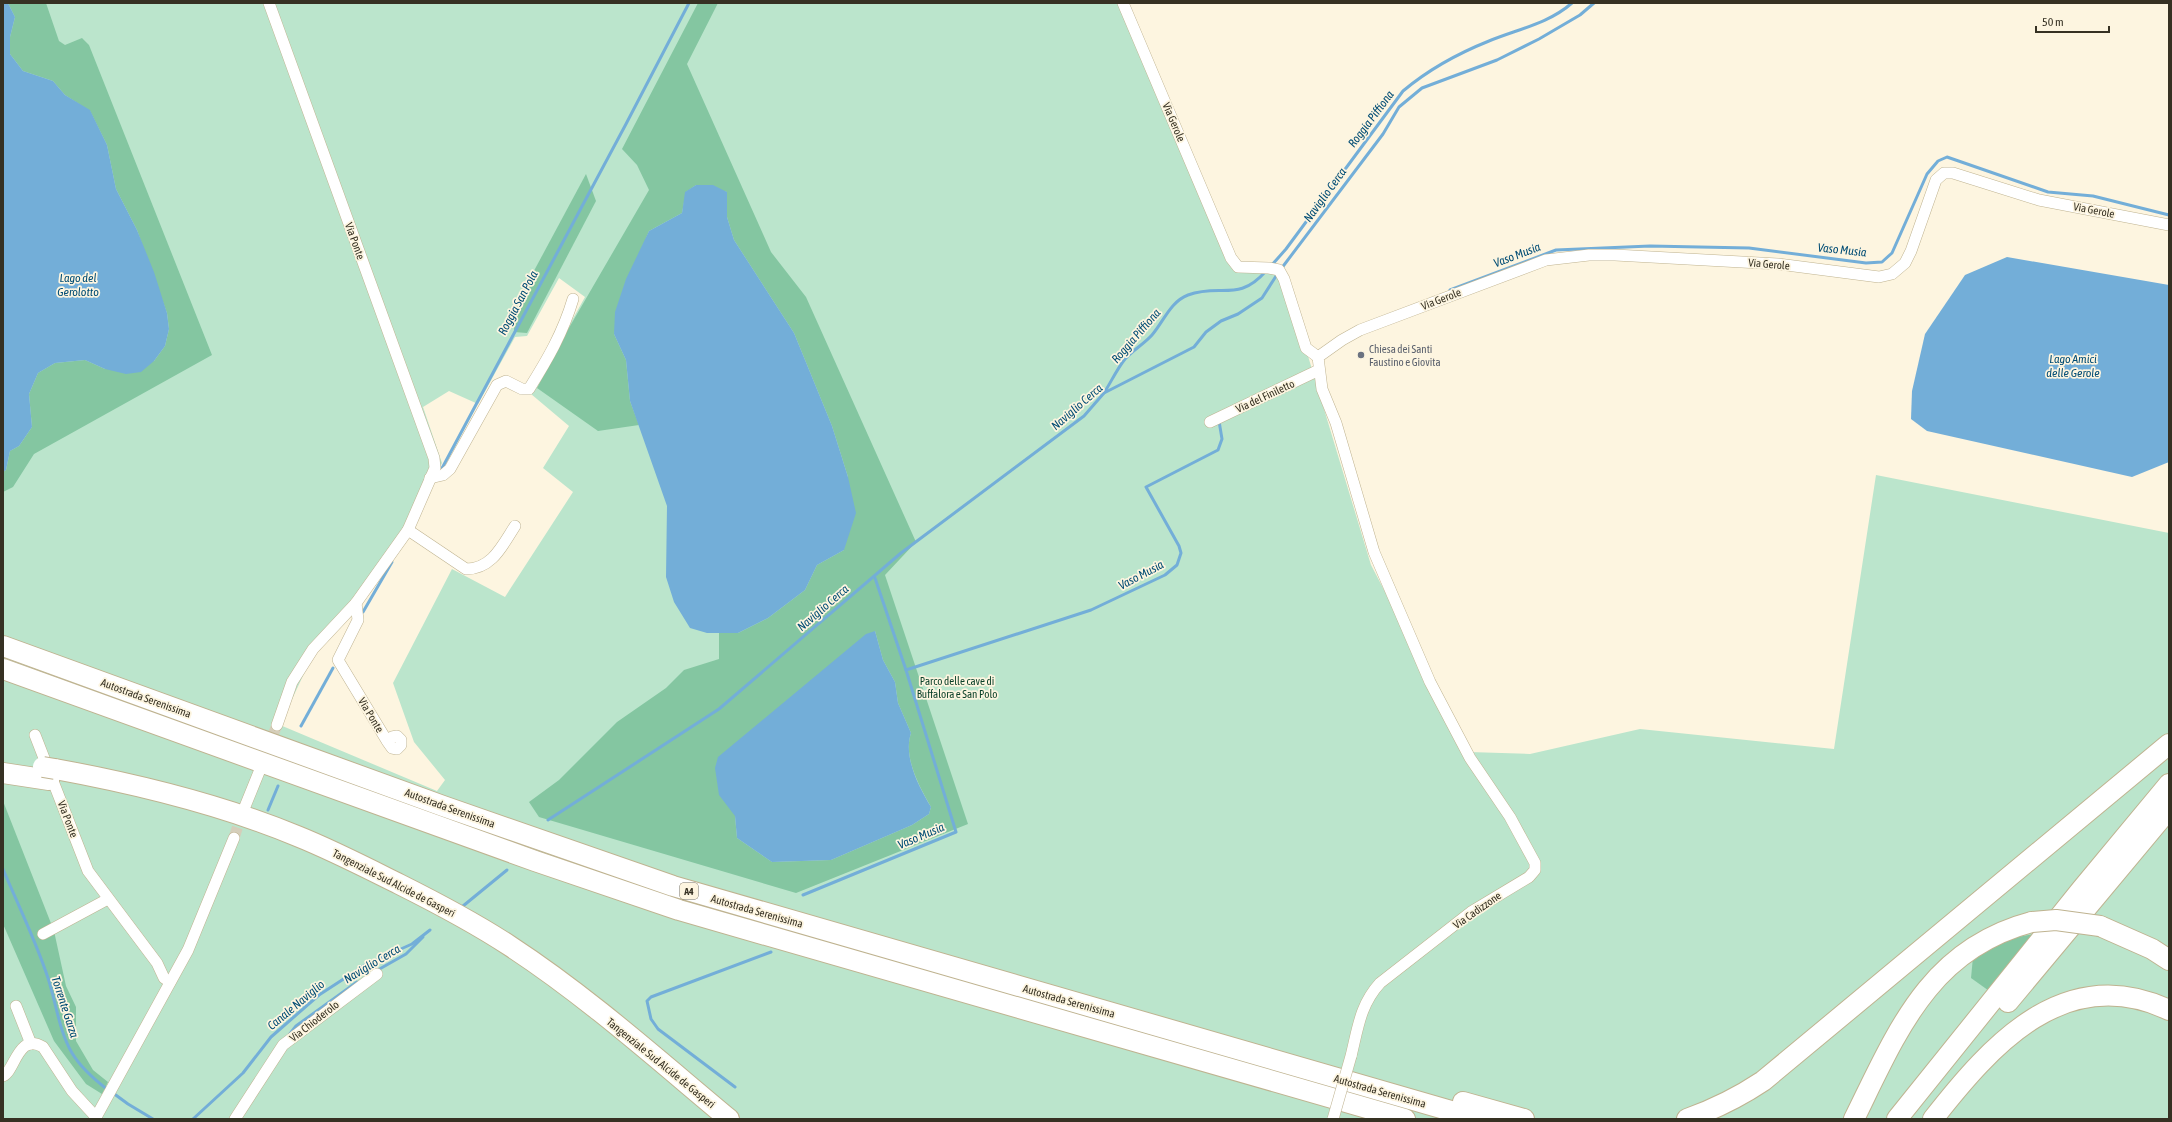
<svg xmlns="http://www.w3.org/2000/svg" width="2172" height="1122" font-family="'Asap Condensed',sans-serif">
  <style>
    .green { fill: #bbe5cc; fill-rule: evenodd }
    .forest { fill: #84c6a1; fill-rule: evenodd }
    .water { fill: #73aed8 }
    .lines { fill: none; stroke-linecap: round; stroke-linejoin: round }
    .stream { stroke: #73aed8; stroke-width: 3 }
    .street-tunnel { stroke: #d5ceba; stroke-width: 11; stroke-dasharray: 11 5.5; stroke-linecap: butt }
    .street-casing { stroke: #bfb390; stroke-width: 12 }
    .highway-casing { stroke: #bfb390; stroke-width: 22 }
    .street { stroke: #fff; stroke-width: 11 }
    .highway { stroke: #fff; stroke-width: 20 }
    .street-bridge-casing { stroke: #bfb390; stroke-width: 12; stroke-linecap: butt }
    .highway-bridge-casing { stroke: #bfb390; stroke-width: 22; stroke-linecap: butt }
    .street-bridge { stroke: #fff; stroke-width: 11 }
    .highway-bridge { stroke: #fff; stroke-width: 20 }
    .worship-dot { fill: #6b7280; stroke: #fdf5e0; stroke-width: 1.5 }
    .labels { text-anchor: middle; stroke-width: 3.5; stroke-linejoin: round; paint-order: stroke }
    .shield { fill: #fdf5e0; stroke: #726c5c; stroke-width: 1 }
    .shield-label { font-size: 10px; font-weight: bold; fill: #363123 }
    .street-label { font-size: 11px; fill: #363123; stroke: #fdf5e0 }
    .worship-label { font-size: 11px; fill: #5b616d; stroke: #fdf5e0; text-anchor: start }
    .park-label { font-size: 11px; fill: #083f27; stroke: #fdf5e0 }
    .water-label { font-size: 12px; font-style: italic; fill: #004c74; stroke: #fdf5e0 }
  </style>
  <rect width="100%" height="100%" fill="#fdf5e0"/>
  <path class="green" d="M3,3H1125L1191,159L1241,268H1275L1308,356L1371,565L1469,752L1530,754L1640,729L1834,749L1876,475L2169,533V1119H3ZM559,278L585,297L531,394L569,426L543,468L573,492L505,597L452,569L393,683L414,742L445,780L437,791L280,725L315,650L413,527L442,463L423,407L449,391L478,404L515,337L527,336Z"/>
  <g class="forest">
    <polygon points="8,3 46,3 59,41 65,45 82,38 89,45 212,355 34,454 13,487 3,492 3,472 6,470 10,451 19,446 32,427 29,394 38,373 55,363 85,360 105,369 154,361 165,346 169,329 167,313 137,230 116,189 107,145 90,111 65,95 53,81 23,71 10,54 10,37 15,17"/>
    <path d="M698,3H718L687,64L771,252L806,297L916,542L885,575L968,824L796,893L539,817L529,802L559,780L617,722L666,688L684,670L719,659V633H738L768,618L805,590L817,565L844,550L848,477L832,426L794,333L734,240L727,217V192L696,185L686,192L682,213L649,231L640,253L614,334L626,360L630,401L639,425L598,431L537,388L566,333L649,190L637,165L622,149ZM875,631L883,660L895,682L898,703L911,733C903,757 919,786 931,807L929,814L912,825L831,860L772,862L737,838L735,816Z"/>
    <polygon points="586,174 596,201 527,333 514,332 514,308"/>
    <polygon points="3,801 54,931 66,986 76,1007 76,1041 93,1070 108,1082 102,1094 86,1084 54,1041 3,924"/>
    <polygon points="2039,933 1992,993 1971,978 1973,957 2012,938"/>
  </g>
  <g class="water">
    <polygon points="3,3 8,3 15,17 10,37 10,54 23,71 53,81 65,95 90,110 107,145 116,189 137,230 154,272 167,313 169,329 165,346 154,361 141,372 126,374 105,369 85,360 55,363 38,373 29,394 32,427 19,446 10,451 6,470 3,472"/>
    <polygon points="696,185 713,185 727,192 727,217 734,240 794,333 832,426 848,477 856,513 844,550 817,565 805,590 768,618 738,633 707,633 690,628 674,602 666,577 667,506 630,401 626,360 614,334 615,312 626,279 649,231 682,213 685,192"/>
    <polygon points="2007,257 2169,285 2169,462 2132,477 1927,431 1911,419 1912,391 1925,334 1965,275"/>
    <path d="M875,631L883,660L895,682L898,703L911,733C903,757 919,787 931,807L929,814L912,825L831,860L772,862L737,838L735,816L719,795L715,768L718,757L866,634Z"/>
  </g>
  <g class="lines">
    <g class="stream">
      <path d="M1271,266L1286,249L1403,91C1428,70 1459,53 1489,41C1518,29 1548,24 1572,3"/>
      <polyline points="1281,269 1383,134 1399,107 1422,88 1497,60 1539,39 1580,15 1594,3"/>
      <polyline points="1450,290 1556,250 1650,246 1749,248 1866,263 1882,262 1892,253 1927,174 1938,161 1947,157 2048,192 2093,196 2169,215"/>
      <path d="M1104,393C1111,382 1117,369 1125,359C1133,350 1144,344 1152,335C1164,321 1170,302 1188,295C1221,283 1238,303 1266,271"/>
      <polyline points="440,472 626,124 689,3"/>
      <polyline points="875,578 906,670"/>
      <polyline points="363,612 392,562"/>
      <polyline points="301,726 333,668"/>
      <polyline points="268,810 278,786"/>
      <polyline points="548,820 719,709 901,553 1084,416 1104,393 1194,347 1206,332 1221,321 1238,314 1262,298 1278,273"/>
      <path d="M3,869C18,905 36,941 48,978C56,1002 59,1031 72,1053C81,1068 95,1080 108,1090"/>
      <polyline points="803,895 956,832 906,670 1091,610 1165,575 1177,565 1181,553 1179,546 1146,487 1218,450 1222,439 1219,421"/>
      <polyline points="463,906 507,870"/>
      <polyline points="376,971 406,954 423,937"/>
      <polyline points="289,1035 296,1026 357,982"/>
      <polyline points="735,1087 658,1029 651,1019 647,1001 651,997 771,952"/>
      <polyline points="113,1093 128,1104 153,1119"/>
      <polyline points="193,1119 243,1073 271,1037 319,995 365,965 412,944 430,930"/>
    </g>
    <g class="street-tunnel">
      <polyline points="260,767 277,725"/>
      <polyline points="234,838 243,810"/>
    </g>
    <g class="street-casing">
      <g id="street">
        <polyline points="269,3 434,458 435,468 408,530 356,603 313,649 292,682 277,725"/>
        <polyline points="1123,3 1231,258 1238,267 1269,268 1279,270 1284,279 1306,348 1318,357"/>
        <polyline points="1210,422 1319,370"/>
        <path d="M430,478L443,475L450,469L497,385L506,381L522,389H529C547,360 563,333 573,299"/>
        <path d="M408,530L466,569C492,569 502,546 515,526"/>
        <polyline points="356,603 358,620 338,660 387,741 392,748 397,749 401,745 401,740 397,736 392,737 387,741"/>
        <polyline points="35,735 88,871 157,963 164,978 170,982"/>
        <polyline points="244,809 259,772"/>
        <polyline points="43,934 108,899"/>
        <polyline points="16,1006 31,1044"/>
        <path d="M1351,1056C1358,1028 1360,1005 1380,983L1471,912L1529,877L1535,870V863L1510,817L1470,758L1430,682L1374,552L1336,423L1322,389L1318,357L1342,340L1360,330L1546,260L1589,255H1615L1778,264L1879,277L1892,274L1905,263L1911,251L1936,180L1944,173H1953L2039,200L2169,225"/>
        <path d="M3,1076C15,1071 18,1032 43,1047L72,1091L96,1117"/>
        <polyline points="95,1119 188,950 234,838"/>
        <polyline points="235,1119 283,1045 377,974"/>
      </g>
    </g>
    <g class="highway-casing">
      <g id="highway">
        <polyline points="3,646 443,806 673,886 1479,1119"/>
        <polyline points="3,669 535,861 679,910 1405,1119"/>
        <path d="M55,769C137,784 220,804 297,836C332,850 365,867 399,884C437,903 475,923 510,946C588,997 658,1060 729,1119"/>
        <polyline points="3,773 49,780"/>
        <polyline points="2100,926 2152,949 2169,960"/>
        <polyline points="2008,1002 2169,809"/>
        <polyline points="1463,1102 1524,1119"/>
        <path d="M1687,1119C1715,1109 1739,1097 1763,1081L2169,744"/>
        <path d="M1854,1119C1897,1032 1929,949 2032,922"/>
        <polyline points="1897,1119 2081,890 2169,784"/>
        <path d="M1933,1119C1991,1045 2065,961 2169,1010"/>
      </g>
    </g>
    <use href="#street" class="street"/>
    <use href="#highway" class="highway"/>
    <g class="street-bridge-casing">
      <polyline id="street-bridge" points="1333,1119 1351,1056"/>
    </g>
    <g class="highway-bridge-casing">
      <g id="highway-bridge">
        <polyline points="43,767 55,769"/>
        <polyline points="2032,922 2056,920 2100,926"/>
      </g>
    </g>
    <use href="#street-bridge" class="street-bridge"/>
    <use href="#highway-bridge" class="highway-bridge"/>
  </g>
  <circle class="worship-dot" cx="1361" cy="355" r="4"/>
  <g class="labels">
    <rect class="shield" x="680" y="883" width="18" height="16" rx="3"/>
    <g class="shield-label">
      <text x="689" y="895">A4</text>
    </g>
    <g class="street-label">
      <text transform="translate(1174 122) rotate(67)" y="4">Via Gerole</text>
      <text transform="translate(2094 210) rotate(11)" y="4">Via Gerole</text>
      <text transform="translate(355 241) rotate(70)" y="4">Via Ponte</text>
      <text transform="translate(1769 264) rotate(5)" y="4">Via Gerole</text>
      <text transform="translate(1441 299) rotate(-21)" y="4">Via Gerole</text>
      <text transform="translate(1265 396) rotate(-25)" y="4">Via del Finiletto</text>
      <text transform="translate(146 698) rotate(20)" y="4">Autostrada Serenissima</text>
      <text transform="translate(371 715) rotate(59)" y="4">Via Ponte</text>
      <text transform="translate(450 808) rotate(20)" y="4">Autostrada Serenissima</text>
      <text transform="translate(68 819) rotate(69)" y="4">Via Ponte</text>
      <text transform="translate(394 883) rotate(27)" y="4">Tangenziale Sud Alcide de Gasperi</text>
      <text transform="translate(1477 910) rotate(-35)" y="4">Via Cadizzone</text>
      <text transform="translate(757 911) rotate(16)" y="4">Autostrada Serenissima</text>
      <text transform="translate(1069 1001) rotate(16)" y="4">Autostrada Serenissima</text>
      <text transform="translate(314 1021) rotate(-38)" y="4">Via Chioderolo</text>
      <text transform="translate(661 1063) rotate(39)" y="4">Tangenziale Sud Alcide de Gasperi</text>
      <text transform="translate(1380 1091) rotate(16)" y="4">Autostrada Serenissima</text>
    </g>
    <g class="worship-label">
      <text x="1369" y="353">Chiesa dei Santi<tspan x="1369" dy="13">Faustino e Giovita</tspan></text>
    </g>
    <g class="park-label">
      <text x="957" y="685">Parco delle cave di<tspan x="957" dy="13">Buffalora e San Polo</tspan></text>
    </g>
    <g class="water-label">
      <text transform="translate(1371 119) rotate(-53)" y="4">Roggia Piffiona</text>
      <text transform="translate(1325 195) rotate(-54)" y="4">Naviglio Cerca</text>
      <text transform="translate(1842 250) rotate(6)" y="4">Vaso Musia</text>
      <text transform="translate(1517 255) rotate(-21)" y="4">Vaso Musia</text>
      <text x="78" y="282">Lago del<tspan x="78" dy="14">Gerolotto</tspan></text>
      <text transform="translate(518 303) rotate(-62)" y="4">Roggia San Pola</text>
      <text transform="translate(1136 336) rotate(-49)" y="4">Roggia Piffiona</text>
      <text x="2073" y="363">Lago Amici<tspan x="2073" dy="14">delle Gerole</tspan></text>
      <text transform="translate(1077 407) rotate(-41)" y="4">Naviglio Cerca</text>
      <text transform="translate(1141 575) rotate(-28)" y="4">Vaso Musia</text>
      <text transform="translate(823 608) rotate(-41)" y="4">Naviglio Cerca</text>
      <text transform="translate(921 836) rotate(-23)" y="4">Vaso Musia</text>
      <text transform="translate(372 964) rotate(-31)" y="4">Naviglio Cerca</text>
      <text transform="translate(296 1005) rotate(-40)" y="4">Canale Naviglio</text>
      <text transform="translate(65 1007) rotate(72)" y="4">Torrente Garza</text>
    </g>
  </g>
  <rect width="2172" height="1122" fill="none" stroke="#363123" stroke-width="8"/>
  <path d="M2036 26v6h73v-6" fill="none" stroke="#363123" stroke-width="2"/>
  <text x="2042" y="26" font-size="12" fill="#363123" stroke="#fdf5e0" stroke-width="3" paint-order="stroke">50 m</text>
</svg>
